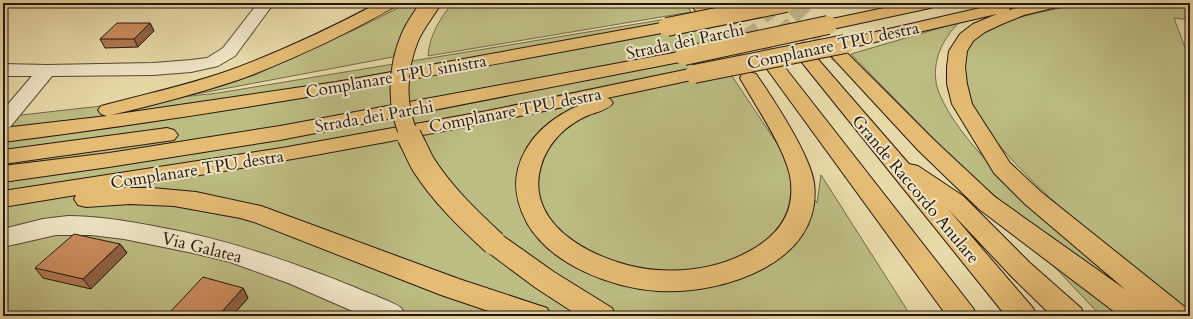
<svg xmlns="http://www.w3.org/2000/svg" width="1193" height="319" font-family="Cardo,serif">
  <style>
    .green { fill: #bdbd83; stroke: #726a49 }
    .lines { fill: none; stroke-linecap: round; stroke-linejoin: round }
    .highway-tunnel { stroke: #c0b289; stroke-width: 18; stroke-dasharray: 18 9; stroke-linecap: butt }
    .minor-casing { stroke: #564835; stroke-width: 2 }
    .highway-casing { stroke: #26170f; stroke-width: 2 }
    .minor { fill: #efe6c6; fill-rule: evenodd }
    .highway { fill: #e4bc74; fill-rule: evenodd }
    .highway-bridge-far1-casing { stroke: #26170f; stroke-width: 20; stroke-linecap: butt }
    .highway-bridge-casing { stroke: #26170f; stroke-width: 26; stroke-linecap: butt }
    .highway-bridge-far1 { stroke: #e4bc74; stroke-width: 18 }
    .highway-bridge { stroke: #e4bc74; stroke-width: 24 }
    .wall { fill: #af7952; stroke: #26170f }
    .shaded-wall { fill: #8f6342; stroke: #26170f }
    .building { fill: #cc8d5f; stroke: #26170f }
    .labels { text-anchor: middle; stroke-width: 4; stroke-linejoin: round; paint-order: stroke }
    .street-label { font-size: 17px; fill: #26170f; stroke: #efe6c6 }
  </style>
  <rect width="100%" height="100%" fill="#e7d9a8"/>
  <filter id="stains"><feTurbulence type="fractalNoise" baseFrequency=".005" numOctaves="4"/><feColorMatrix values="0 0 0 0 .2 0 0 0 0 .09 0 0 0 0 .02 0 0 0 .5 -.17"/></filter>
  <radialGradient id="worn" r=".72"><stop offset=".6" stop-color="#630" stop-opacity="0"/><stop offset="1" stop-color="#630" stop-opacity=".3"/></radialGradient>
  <g class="green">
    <polygon points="408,3 423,3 402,34 393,57 191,95 255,75 356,29"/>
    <path d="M453,3H686L691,12L428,56C429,37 440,17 453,3Z"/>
    <path d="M1085,3H1190V20L1174,18L1190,61V316C1163,295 1137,272 1110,250C1076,222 1044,194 1014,162C996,142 977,121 967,95C963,85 964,73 965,62C966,56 967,48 972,42C992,18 1054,10 1085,3Z"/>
    <polygon points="691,15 817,203 821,175 911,316 3,316 3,117 218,93"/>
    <path d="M960,22C941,39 929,67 939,93C961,144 1015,188 1055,225C1089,255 1123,286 1157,316L1070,257L967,173L851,54Z"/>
    <polygon points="1047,259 1128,316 1101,316"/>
  </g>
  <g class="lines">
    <g class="highway-tunnel">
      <polyline points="763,3 810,61"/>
      <polyline points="792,3 841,57"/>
      <polyline points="731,6 776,69"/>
      <polyline points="704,11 749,78"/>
    </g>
    <g class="minor-casing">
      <g id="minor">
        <polygon points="258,3 274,3 235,56 218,66 191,72 153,75 52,76 10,127 3,129 3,110 32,76 3,76 3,64 47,65 153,63 191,60 207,58 223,48"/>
        <path d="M68,216C98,216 128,221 158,227C226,239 290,261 354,287C362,291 397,303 401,308C403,310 404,314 405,316H364L288,283L230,262L193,253L124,239L91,235H56L3,247V229L43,219Z"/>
      </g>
    </g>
    <g class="highway-casing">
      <g id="highway">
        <path d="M378,3H398L396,6C345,35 292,60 238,80C196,94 154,105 111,115L336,82L667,22L673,23L675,27L673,31L667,32C446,74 226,114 3,142V128L107,116L101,114L98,110L101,106C142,95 184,86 225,72C278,53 329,29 378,3Z"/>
        <polygon points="690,3 706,3 712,11 710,14 704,16 698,14"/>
        <polygon points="908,3 938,3 936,6 930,8 828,30 822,29 820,25 822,21"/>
        <polygon points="1002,3 1008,5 1010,8 1009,10 1035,3 1063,3 1061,6 1024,15 1002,24 985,32 973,41 967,51 965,67 967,84 972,104 1010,163 1041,192 1186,308 1190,316 1156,316 1154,314 1155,316 1120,316 979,209 918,150 832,57 835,53 841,52 847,53 934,140 995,197 1126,290 1025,204 994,173 952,104 947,84 947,67 949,51 960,34 973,24 997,14 845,49 839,48 836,44 839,40 845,39"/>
        <polygon points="684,51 690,52 693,56 690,60 280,140 109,167 3,182 3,166 109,153 280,126"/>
        <polygon points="810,56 816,57 909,164 918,166 963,196 1030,263 1081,308 1085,316 1052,316 1012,277 948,209 1033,308 1037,316 1006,316 804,65 801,61 804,57"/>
        <polygon points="776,63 783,65 973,308 977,316 947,316 767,69 769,65"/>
        <path d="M694,68L701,70L703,74L701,78L607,98L610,99L613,103C608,110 597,112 589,115C567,124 548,142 541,166C522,230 607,267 658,270C689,272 720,267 748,252C776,237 794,216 791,183C789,154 755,105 740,78L742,74L749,72L756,74C773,99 810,154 814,183C824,263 721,295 658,291C612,288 551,265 527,223C518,206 513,188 518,169C527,135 556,114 587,102C432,135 276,163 120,188H152L196,192L261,206L459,279L547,308L551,316H503L441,295L254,222L240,218L174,206L130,204L86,207L78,205L74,199L76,195L3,207V191L282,148L487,111Z"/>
        <polygon points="167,128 174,130 178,135 174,140 3,164 3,150"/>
        <polygon points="494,233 503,236 554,272 612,308 616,316 579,316 536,288 485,250 481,243 485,236"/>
      </g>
    </g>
    <use href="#minor" class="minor"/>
    <use href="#highway" class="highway"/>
    <g class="highway-bridge-far1-casing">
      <g id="highway-bridge-far1">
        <polyline points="667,27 786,3"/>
        <polyline points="684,56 828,25"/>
        <polyline points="694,74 845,44"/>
        <path d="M410,137C395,107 397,68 410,37C415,25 424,14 431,3"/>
      </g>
    </g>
    <g class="highway-bridge-casing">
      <path id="highway-bridge" d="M409,136C414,145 418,155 423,164C442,194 468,219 494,243"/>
    </g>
    <use href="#highway-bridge-far1" class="highway-bridge-far1"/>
    <use href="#highway-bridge" class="highway-bridge"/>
  </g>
  <g class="wall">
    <polygon points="150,23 154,31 138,47 105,48 100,39"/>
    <polygon points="120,244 127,253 91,289 43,278 35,268"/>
    <polygon points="243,288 248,298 232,316 175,316 171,311"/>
  </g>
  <g class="shaded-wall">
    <polygon points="150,23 154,31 138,47 134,39"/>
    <polygon points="120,244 127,253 91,289 83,279"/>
    <polygon points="243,288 248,298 232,316 218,316"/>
  </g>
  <g class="building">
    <polygon points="117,23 150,23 134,39 100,39"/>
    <polygon points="74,234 120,244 83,279 35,268"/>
    <polygon points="203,277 243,288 218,316 189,316 171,311"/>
  </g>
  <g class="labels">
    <g class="street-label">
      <text transform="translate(685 41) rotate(-12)" y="6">Strada dei Parchi</text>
      <text transform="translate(833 45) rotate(-12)" y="6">Complanare TPU destra</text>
      <text transform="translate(396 76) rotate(-10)" y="6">Complanare TPU sinistra</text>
      <text transform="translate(515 110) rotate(-11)" y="6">Complanare TPU destra</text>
      <text transform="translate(374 116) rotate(-10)" y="6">Strada dei Parchi</text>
      <text transform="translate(197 169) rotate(-9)" y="6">Complanare TPU destra</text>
      <text transform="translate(916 189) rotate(50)" y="6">Grande Raccordo Anulare</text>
      <text transform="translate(202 247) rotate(14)" y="6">Via Galatea</text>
    </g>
  </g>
  <rect width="1193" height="319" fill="none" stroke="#e7d9a8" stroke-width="16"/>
  <rect x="4" y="4" width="1185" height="311" fill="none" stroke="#26170f" stroke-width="2"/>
  <rect x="8" y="8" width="1177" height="303" fill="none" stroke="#26170f"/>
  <rect width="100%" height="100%" filter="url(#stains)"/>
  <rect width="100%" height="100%" fill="url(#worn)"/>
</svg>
